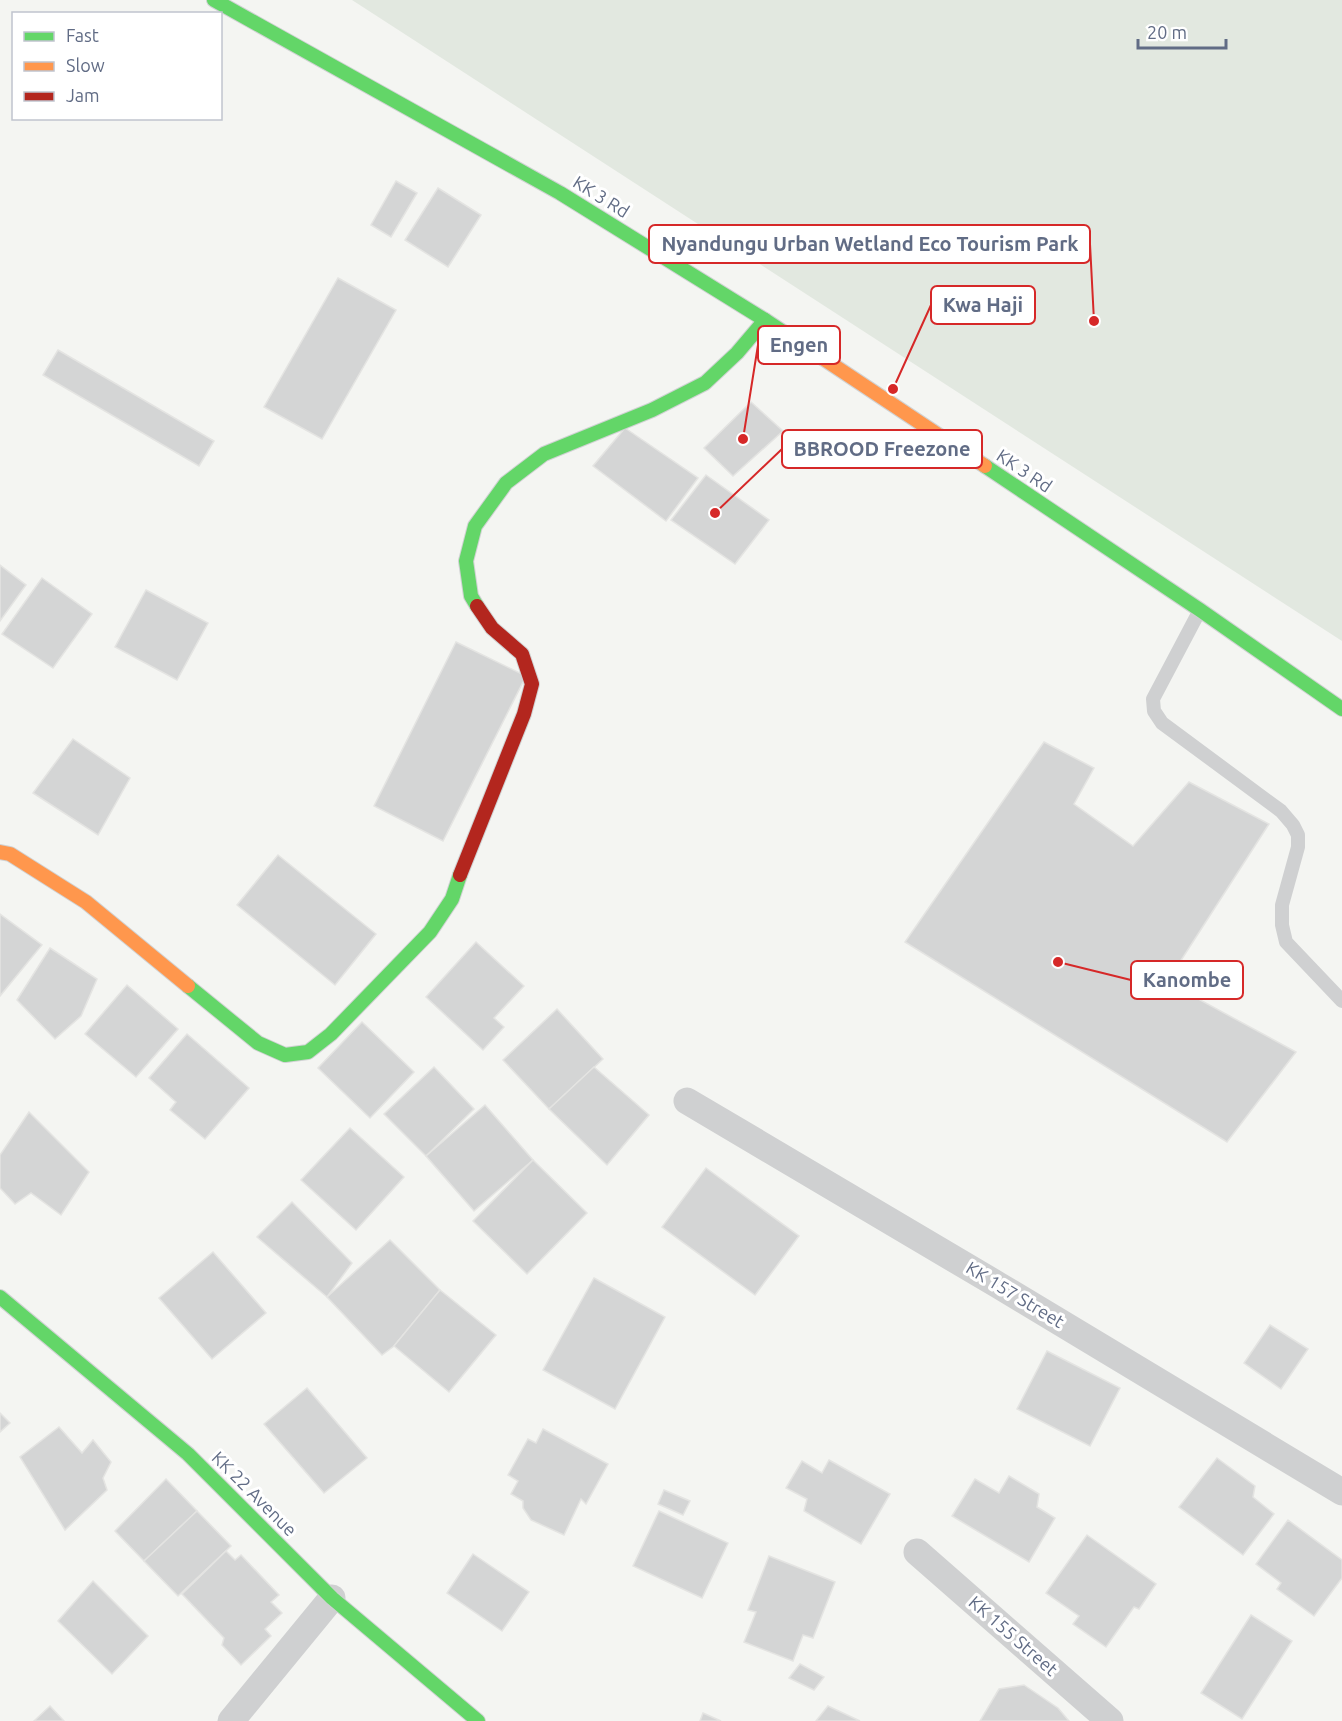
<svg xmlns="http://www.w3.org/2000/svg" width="1342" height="1721" font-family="Ubuntu,sans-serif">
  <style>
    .green { fill: #e2e8e0 }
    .building { fill: #d4d5d5; stroke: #e4e4e2; stroke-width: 1.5 }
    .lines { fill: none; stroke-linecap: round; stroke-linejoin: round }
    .fast-casing { stroke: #d0d2d3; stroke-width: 16 }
    .slow-casing { stroke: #d0d2d3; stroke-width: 16 }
    .jam-casing { stroke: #d0d2d3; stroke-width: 16 }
    .lane { stroke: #cfd0d1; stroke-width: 14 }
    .street { stroke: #cfd0d1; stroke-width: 27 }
    .fast { stroke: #63d668; stroke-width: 14 }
    .slow { stroke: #ff974d; stroke-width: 14 }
    .jam { stroke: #b3261e; stroke-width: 14 }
    .labels { text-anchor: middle; stroke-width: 6; stroke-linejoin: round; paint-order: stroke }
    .street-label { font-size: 18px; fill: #616c85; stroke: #fff }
    .leader { fill: none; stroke: #d62828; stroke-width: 2 }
    .callout-dot { fill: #d62828; stroke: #fff; stroke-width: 2 }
    .callout { fill: #fff; stroke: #d62828; stroke-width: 2 }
    .callout-label { font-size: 20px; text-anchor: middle; font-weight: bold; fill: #616c85 }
  </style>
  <rect width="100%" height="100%" fill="#f4f5f2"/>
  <polygon class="green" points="352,0 1342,0 1342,641"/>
  <g class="building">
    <polygon points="396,181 417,193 391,237 371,225"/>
    <polygon points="438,188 481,215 448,267 405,240"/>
    <polygon points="338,278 396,310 322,439 264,407"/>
    <polygon points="58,350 214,441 199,466 43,375"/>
    <polygon points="751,402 783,431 733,476 704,448"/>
    <polygon points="625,428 698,478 666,521 593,466"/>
    <polygon points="706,475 769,520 735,564 671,520"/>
    <polygon points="0,565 26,585 0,621"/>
    <polygon points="42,578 92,614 53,668 2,634"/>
    <polygon points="146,590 208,623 177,680 115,647"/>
    <polygon points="456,642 526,676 443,841 374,806"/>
    <polygon points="73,739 130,778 98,835 33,793"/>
    <polygon points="1044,742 1094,768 1074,804 1133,846 1189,782 1269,824 1167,982 1296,1052 1227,1142 905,942"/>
    <polygon points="278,855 376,934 335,985 237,905"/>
    <polygon points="0,914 42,945 0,996"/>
    <polygon points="476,942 524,986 494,1018 504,1027 483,1050 426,997"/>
    <polygon points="50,948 97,979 81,1016 55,1039 17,1000"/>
    <polygon points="127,985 178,1029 136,1077 85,1034"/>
    <polygon points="557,1009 603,1059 549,1109 503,1060"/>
    <polygon points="362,1022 414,1072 370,1118 318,1068"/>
    <polygon points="187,1034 249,1088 205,1139 170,1110 176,1102 149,1078"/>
    <polygon points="434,1067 474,1109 426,1156 384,1114"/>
    <polygon points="594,1067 649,1115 607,1165 549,1109"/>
    <polygon points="485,1105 533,1160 474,1211 426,1156"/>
    <polygon points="29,1112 89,1172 61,1215 31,1193 15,1204 0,1188 0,1155"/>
    <polygon points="350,1128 404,1177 356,1230 301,1180"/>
    <polygon points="533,1160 587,1213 527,1274 473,1221"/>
    <polygon points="706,1168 799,1236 755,1295 662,1227"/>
    <polygon points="292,1202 352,1263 327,1297 257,1237"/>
    <polygon points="390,1240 440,1290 394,1346 382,1355 327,1297"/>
    <polygon points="213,1252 266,1313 212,1359 159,1298"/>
    <polygon points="594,1278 665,1317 615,1409 543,1370"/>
    <polygon points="440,1290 496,1335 449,1392 394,1346"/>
    <polygon points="1270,1325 1308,1349 1281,1389 1244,1363"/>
    <polygon points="1047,1351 1120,1388 1090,1446 1017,1409"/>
    <polygon points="307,1388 367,1458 324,1493 264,1424"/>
    <polygon points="0,1413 10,1423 0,1432"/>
    <polygon points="59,1427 82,1453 93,1440 111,1462 103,1478 107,1490 65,1530 20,1457"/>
    <polygon points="543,1429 608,1464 586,1504 581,1499 564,1535 531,1520 523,1508 523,1501 511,1494 518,1481 508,1475 528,1439 536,1443"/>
    <polygon points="1217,1458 1255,1486 1253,1497 1274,1514 1243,1555 1179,1507"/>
    <polygon points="829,1460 890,1494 861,1544 804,1511 807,1499 786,1488 802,1461 822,1473"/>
    <polygon points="1009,1476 1039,1494 1037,1507 1055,1518 1029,1562 952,1516 975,1479 999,1493"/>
    <polygon points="166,1479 197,1511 144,1561 115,1531"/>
    <polygon points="664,1490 690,1501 683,1515 658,1504"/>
    <polygon points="197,1511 231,1546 178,1596 144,1561"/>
    <polygon points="659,1511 728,1543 702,1598 633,1566"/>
    <polygon points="1288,1520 1342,1560 1342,1578 1314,1616 1277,1589 1281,1583 1256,1564"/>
    <polygon points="1087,1535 1156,1584 1139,1609 1134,1607 1106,1647 1073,1624 1079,1616 1046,1593"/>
    <polygon points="226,1551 235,1560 241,1555 279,1595 271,1602 282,1613 265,1629 271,1636 241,1665 222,1645 224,1638 182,1594"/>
    <polygon points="473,1554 529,1592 502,1631 447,1593"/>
    <polygon points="769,1556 835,1582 813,1638 803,1635 793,1661 744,1642 756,1612 748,1610"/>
    <polygon points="93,1581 148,1636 112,1674 58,1621"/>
    <polygon points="1251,1615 1292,1641 1242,1719 1201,1693"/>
    <polygon points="800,1664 824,1677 814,1690 789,1678"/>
    <polygon points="1024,1685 1058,1708 1069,1721 980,1721 999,1689"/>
    <polygon points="50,1706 64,1721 34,1721"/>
    <polygon points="828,1706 860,1721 816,1721"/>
    <polygon points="703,1713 721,1721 700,1721"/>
  </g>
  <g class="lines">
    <g class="fast-casing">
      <g id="fast">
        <polyline points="214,0 560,193 765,320 818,355"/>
        <polyline points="985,466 1200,610 1342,709"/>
        <polyline points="477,606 471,596 466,561 475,526 506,483 544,454 652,410 705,383 737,353 765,320"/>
        <polyline points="188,986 258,1043 285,1055 308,1052 331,1034 430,932 452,899 460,875"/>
        <polyline points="0,1297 188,1454 332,1598 478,1721"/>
      </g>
    </g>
    <g class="slow-casing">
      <g id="slow">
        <polyline points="818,355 985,466"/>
        <polyline points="0,852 10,854 86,902 188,986"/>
      </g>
    </g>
    <g class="jam-casing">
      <polyline id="jam" points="460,875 524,714 532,684 522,654 492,628 477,606"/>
    </g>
    <polyline class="lane" points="1200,610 1153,699 1154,711 1162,723 1281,811 1293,825 1298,835 1298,847 1282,905 1282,925 1286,942 1342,1001"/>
    <g class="street">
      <polyline points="687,1101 998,1285 1342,1492"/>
      <polyline points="917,1552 1110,1721"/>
      <polyline points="231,1721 332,1598"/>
    </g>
    <use href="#fast" class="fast"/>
    <use href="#slow" class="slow"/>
    <use href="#jam" class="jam"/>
  </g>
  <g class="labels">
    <g class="street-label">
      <text transform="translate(601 197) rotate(32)" y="6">KK 3 Rd</text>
      <text transform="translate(1024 471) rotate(34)" y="6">KK 3 Rd</text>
      <text transform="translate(1015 1295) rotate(31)" y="6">KK 157 Street</text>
      <text transform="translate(254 1494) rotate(45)" y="6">KK 22 Avenue</text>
      <text transform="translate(1013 1636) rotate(41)" y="6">KK 155 Street</text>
    </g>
  </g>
  <path class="leader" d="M1094 321L1090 244M893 389L931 305M743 439L758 345M715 513L782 449M1058 962L1131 980"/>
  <g class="callout-dot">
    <circle cx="1094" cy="321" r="6"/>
    <circle cx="893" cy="389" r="6"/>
    <circle cx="743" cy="439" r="6"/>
    <circle cx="715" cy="513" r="6"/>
    <circle cx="1058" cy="962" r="6"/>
  </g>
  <g class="callout">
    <rect x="649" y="225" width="441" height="38" rx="6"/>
    <rect x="931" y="286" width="104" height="38" rx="6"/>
    <rect x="758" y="326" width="82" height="38" rx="6"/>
    <rect x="782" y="430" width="200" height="38" rx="6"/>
    <rect x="1131" y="961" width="112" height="38" rx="6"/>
  </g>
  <g class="callout-label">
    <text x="870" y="251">Nyandungu Urban Wetland Eco Tourism Park</text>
    <text x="983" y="312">Kwa Haji</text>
    <text x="799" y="352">Engen</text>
    <text x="882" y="456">BBROOD Freezone</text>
    <text x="1187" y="987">Kanombe</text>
  </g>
  <rect x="12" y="12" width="210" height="108" fill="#ffffff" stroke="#c0c4ce" stroke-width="1.5"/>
  <rect x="24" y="32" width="30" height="9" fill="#63d668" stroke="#c0c4ce" stroke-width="1.5"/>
  <text x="66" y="42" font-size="18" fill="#616c85">Fast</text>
  <rect x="24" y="62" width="30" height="9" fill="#ff974d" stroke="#c0c4ce" stroke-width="1.5"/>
  <text x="66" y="72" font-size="18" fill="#616c85">Slow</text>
  <rect x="24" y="92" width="30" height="9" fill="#b3261e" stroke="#c0c4ce" stroke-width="1.5"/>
  <text x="66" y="102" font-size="18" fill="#616c85">Jam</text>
  <path d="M1138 39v9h88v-9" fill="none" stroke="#616c85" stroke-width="3"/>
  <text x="1147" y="39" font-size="18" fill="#616c85" stroke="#ffffff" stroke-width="4.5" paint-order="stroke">20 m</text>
</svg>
